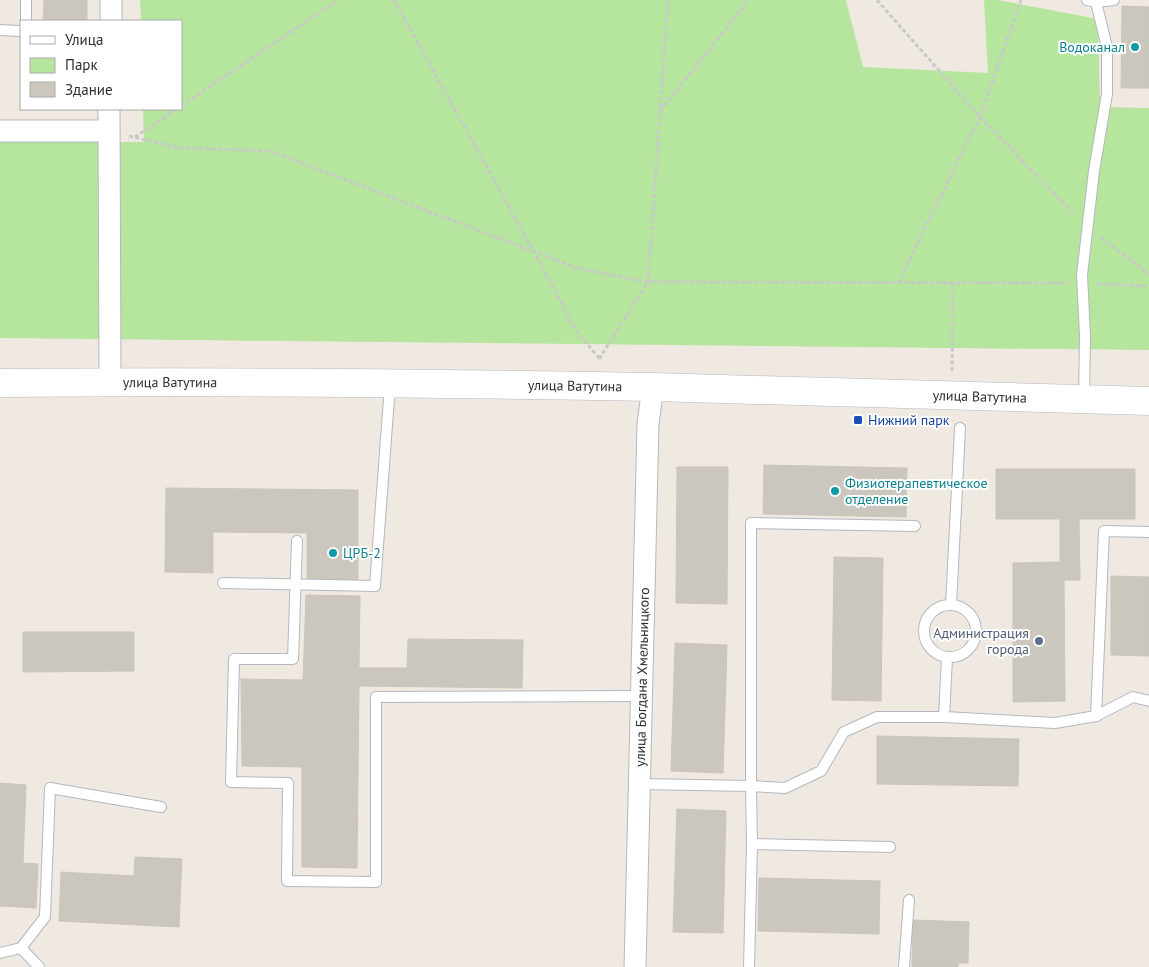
<svg xmlns="http://www.w3.org/2000/svg" width="1149" height="967" font-family="'PT Sans',sans-serif">
  <style>
    .green { fill: #b6e59e }
    .building { fill: #cbc7bf; stroke: #cbc5ba }
    .lines { fill: none; stroke-linecap: round; stroke-linejoin: round }
    .service-casing { stroke: #b4b7c1; stroke-width: 12 }
    .minor-casing { stroke: #b4b7c1; stroke-width: 23 }
    .secondary-casing { stroke: #b4b7c1; stroke-width: 29 }
    .path { stroke: #c9c9c9; stroke-width: 3; stroke-dasharray: 4 2.5; stroke-linecap: butt }
    .service { stroke: #fff; stroke-width: 10 }
    .minor { stroke: #fff; stroke-width: 21 }
    .secondary { stroke: #fff; stroke-width: 28 }
    .culture-dot { fill: #0f9aa8; stroke: #fff; stroke-width: 2 }
    .transit-dot { fill: #1a4fb4; stroke: #fff; stroke-width: 2 }
    .service-dot { fill: #5c6f8a; stroke: #fff; stroke-width: 2 }
    .labels { text-anchor: middle; stroke-width: 4; stroke-linejoin: round; paint-order: stroke }
    .culture-label { font-size: 14px; fill: #0d838f; stroke: #fff; text-anchor: start }
    .street-label { font-size: 14px; fill: #2e2e2e; stroke: #fff }
    .transit-label { font-size: 14px; fill: #164399; stroke: #fff; text-anchor: start }
    .service-label { font-size: 14px; fill: #4e5e75; stroke: #fff; text-anchor: end }
  </style>
  <rect width="100%" height="100%" fill="#efe9e1"/>
  <polygon class="green" points="140,0 846,0 863,67 988,73 984,0 998,0 1098,19 1100,107 1149,108 1149,350 0,338 0,142 144,142 143,109 181,109 181,21 141,21"/>
  <g class="building">
    <polygon points="44,0 87,0 87,21 43,21"/>
    <polygon points="1122,6 1149,7 1149,88 1121,88"/>
    <polygon points="764,465 907,468 906,517 763,514"/>
    <polygon points="677,467 728,467 727,604 676,603"/>
    <polygon points="996,469 1135,469 1135,519 1079,519 1080,580 1064,580 1065,701 1013,702 1013,563 1060,562 1060,519 996,519"/>
    <polygon points="166,488 358,490 358,581 307,581 307,533 213,532 213,573 165,572"/>
    <polygon points="834,557 883,558 881,701 832,700"/>
    <polygon points="1111,576 1149,577 1149,656 1111,655"/>
    <polygon points="306,595 360,596 359,668 407,668 408,639 523,640 522,688 359,686 357,868 302,867 302,767 242,766 241,679 303,680"/>
    <polygon points="23,632 134,632 134,671 23,672"/>
    <polygon points="675,643 727,645 723,773 671,771"/>
    <polygon points="877,736 1019,739 1018,786 877,784"/>
    <polygon points="0,783 26,785 23,863 38,864 36,908 0,906"/>
    <polygon points="677,809 726,811 723,933 673,932"/>
    <polygon points="135,857 182,859 179,927 59,921 61,872 134,876"/>
    <polygon points="759,878 880,881 879,934 758,931"/>
    <polygon points="913,920 969,922 968,963 958,963 958,967 912,967"/>
  </g>
  <g class="lines">
    <g class="service-casing">
      <g id="service">
        <polyline points="26,0 26,21"/>
        <polyline points="1096,2 1114,0"/>
        <polyline points="0,30 21,31"/>
        <polyline points="1084,399 1085,336 1082,275 1094,171 1107,94 1107,47 1096,2 1087,0"/>
        <polyline points="297,541 293,659 234,659 231,782 288,783 287,881 376,882 376,697 642,696"/>
        <polyline points="223,583 375,586 390,385"/>
        <circle cx="950" cy="631" r="26"/>
        <polyline points="951,605 960,428"/>
        <polyline points="1096,716 1133,697 1149,701"/>
        <polyline points="944,717 947,658"/>
        <polyline points="639,784 751,786 751,523 915,526"/>
        <polyline points="752,844 890,847"/>
        <polyline points="21,948 39,967"/>
        <polyline points="0,953 21,948 45,917 50,788 161,807"/>
        <polyline points="749,967 752,844 751,786 785,788 821,771 844,732 877,717 944,717 1055,723 1096,716 1104,531 1149,532"/>
        <polyline points="904,967 909,900"/>
      </g>
    </g>
    <g class="minor-casing">
      <g id="minor">
        <polyline points="111,21 111,0"/>
        <polyline points="109,109 110,382"/>
        <polyline points="0,131 108,131"/>
        <path id="s1" d="M635,967L648,424L653,387"/>
      </g>
    </g>
    <g class="secondary-casing">
      <g id="secondary">
        <path id="s2" d="M0,383C217,381 435,383 653,387C818,391 983,397 1149,401"/>
      </g>
    </g>
    <g class="path">
      <polyline points="394,0 534,252 577,332 599,358"/>
      <polyline points="877,0 980,117 1074,214"/>
      <polyline points="181,106 338,0"/>
      <polyline points="660,111 749,0"/>
      <polyline points="129,136 179,148 270,151 577,268 648,282 1068,283"/>
      <polyline points="135,137 177,109"/>
      <polyline points="1101,238 1149,274"/>
      <polyline points="898,283 980,117 1021,0"/>
      <polyline points="1097,284 1149,286"/>
      <polyline points="599,359 648,282 668,0"/>
      <polyline points="952,371 953,283"/>
    </g>
    <use href="#service" class="service"/>
    <use href="#minor" class="minor"/>
    <use href="#secondary" class="secondary"/>
  </g>
  <g class="culture-dot">
    <circle cx="1135" cy="47" r="5"/>
    <circle cx="835" cy="491" r="5"/>
    <circle cx="333" cy="553" r="5"/>
  </g>
  <rect class="transit-dot" x="853" y="415" width="10" height="10" rx="2.5"/>
  <circle class="service-dot" cx="1039" cy="641" r="5"/>
  <g class="labels">
    <g class="culture-label">
      <text x="1125" y="52" text-anchor="end">Водоканал</text>
      <text x="845" y="488">Физиотерапевтическое<tspan x="845" dy="16">отделение</tspan></text>
      <text x="343" y="558">ЦРБ-2</text>
    </g>
    <g class="street-label">
      <text dy="5" stroke="none"><textPath href="#s2" startOffset="170">улица Ватутина</textPath></text>
      <text dy="5" stroke="none"><textPath href="#s2" startOffset="575">улица Ватутина</textPath></text>
      <text dy="5" stroke="none"><textPath href="#s2" startOffset="980">улица Ватутина</textPath></text>
      <text dy="5" stroke="none"><textPath href="#s1" startOffset="290">улица Богдана Хмельницкого</textPath></text>
    </g>
    <g class="transit-label">
      <text x="868" y="425">Нижний парк</text>
    </g>
    <g class="service-label">
      <text x="1029" y="638">Администрация<tspan x="1029" dy="16">города</tspan></text>
    </g>
  </g>
  <rect x="20" y="20" width="162" height="90" fill="#ffffff" stroke="#ababab"/>
  <rect x="30" y="36" width="25" height="8" fill="#ffffff" stroke="#ababab"/>
  <text x="65" y="45" font-size="15" fill="#2e2e2e">Улица</text>
  <rect x="30" y="58" width="25" height="15" fill="#b6e59e" stroke="#ababab"/>
  <text x="65" y="70" font-size="15" fill="#2e2e2e">Парк</text>
  <rect x="30" y="82" width="25" height="15" fill="#cbc7bf" stroke="#ababab"/>
  <text x="65" y="95" font-size="15" fill="#2e2e2e">Здание</text>
</svg>
